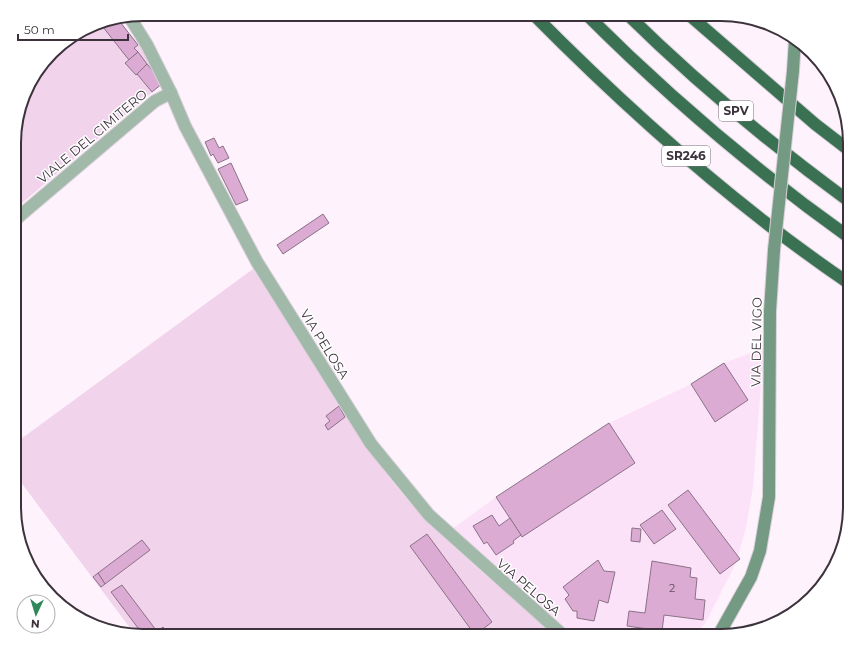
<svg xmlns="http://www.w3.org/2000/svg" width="864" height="650" font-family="Montserrat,sans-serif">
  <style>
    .built { fill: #fce2f8 }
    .green { fill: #f1d3ec }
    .building { fill: #dbabd4; stroke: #8a7286 }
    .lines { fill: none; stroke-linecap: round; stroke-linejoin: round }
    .street-casing { stroke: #dbd0d9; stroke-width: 14 }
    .secondary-casing { stroke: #dbd0d9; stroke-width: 14 }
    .highway-casing { stroke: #dbd0d9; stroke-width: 14 }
    .street { stroke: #a0b9a9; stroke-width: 12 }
    .secondary { stroke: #759a84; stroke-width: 12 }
    .highway { stroke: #397152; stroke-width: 12 }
    .secondary-bridge-casing { stroke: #dbd0d9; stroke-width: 14; stroke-linecap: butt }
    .secondary-bridge { stroke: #759a84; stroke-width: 12 }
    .labels { text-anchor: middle; stroke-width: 3; stroke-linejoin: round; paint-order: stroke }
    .number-label { font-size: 11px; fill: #645061 }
    .shield { fill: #fff; stroke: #767076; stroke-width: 1 }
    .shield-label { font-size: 12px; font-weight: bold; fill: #3c323b }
    .street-label { font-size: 13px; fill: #3c323b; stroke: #fff }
    .rim { fill: none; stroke: #3c323b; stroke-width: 2 }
  </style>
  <rect width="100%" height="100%" fill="#fef3fc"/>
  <polygon class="built" points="764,348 753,487 746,528 738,556 740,559 736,563 706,622 696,636 557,636 441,537 496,497 609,423 691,384 724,363"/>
  <g class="green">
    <polygon points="117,18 152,61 163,83 15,209 15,126 31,79 58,46 101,21"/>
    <path d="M253,269L353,422C401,512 482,571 557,636H136L14,473V444Z"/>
  </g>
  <g class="building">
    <polygon points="117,18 138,45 134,48 138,52 129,60 99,22"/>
    <polygon points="138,52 147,64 136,75 125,63"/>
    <polygon points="147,64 163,83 152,92 137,74"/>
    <polygon points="214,138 219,148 223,146 229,158 218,163 213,154 211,156 205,142"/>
    <polygon points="231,163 248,200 236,205 218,169"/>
    <polygon points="323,214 329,223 283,254 277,245"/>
    <polygon points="724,363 748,400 715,422 691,384"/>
    <polygon points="339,406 345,417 328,430 325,425 330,421 326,416"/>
    <polygon points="609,423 635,463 522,537 496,497"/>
    <polygon points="688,490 740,559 720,574 668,505"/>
    <polygon points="662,510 676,529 654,544 640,525"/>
    <polygon points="492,515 499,526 510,518 521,535 513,541 514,543 496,555 487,542 484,544 473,526"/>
    <polygon points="632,528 641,529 640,542 631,541"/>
    <polygon points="427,534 492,622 475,635 410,546"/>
    <polygon points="142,540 150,550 105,584 98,573"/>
    <polygon points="598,560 604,571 615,572 608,603 599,600 594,621 577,618 577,611 573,611 565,599 569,595 563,587"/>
    <polygon points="652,561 691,568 690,577 697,578 695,599 705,600 703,620 664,615 662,631 627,626 629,611 645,613"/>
    <polygon points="98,573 105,584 101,587 93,577"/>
    <polygon points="122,585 156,630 148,636 144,636 111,592"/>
    <polygon points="163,627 166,631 160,636 157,636 155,633"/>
    <polygon points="183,630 187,636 176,636"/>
  </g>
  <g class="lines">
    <g class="street-casing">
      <g id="street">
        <polyline points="129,16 147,45 171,93 185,126 257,262 371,444 429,515 564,636"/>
        <polyline points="15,220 155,101 171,93"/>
      </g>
    </g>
    <g class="secondary-casing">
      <g id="secondary">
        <polyline points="793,71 795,39"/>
        <polyline points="718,636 751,577 760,551 769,497 770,311 774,250"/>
      </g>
    </g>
    <g class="highway-casing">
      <g id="highway">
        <path d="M533,14C630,112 735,206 850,284"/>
        <path d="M586,14C668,96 756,171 850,238"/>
        <path d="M627,14C696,82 772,145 850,202"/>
        <polyline points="688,14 815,124 850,151"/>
      </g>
    </g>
    <use href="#street" class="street"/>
    <use href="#secondary" class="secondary"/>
    <use href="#highway" class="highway"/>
    <g class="secondary-bridge-casing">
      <polyline id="secondary-bridge" points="774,250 793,71"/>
    </g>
    <use href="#secondary-bridge" class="secondary-bridge"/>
  </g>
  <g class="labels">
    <g class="number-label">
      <text x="672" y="592">2</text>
    </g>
    <g class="shield">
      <rect x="719" y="101" width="34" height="20" rx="3"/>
      <rect x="662" y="146" width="48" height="20" rx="3"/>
    </g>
    <g class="shield-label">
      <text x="736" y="115">SPV</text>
      <text x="686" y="160">SR246</text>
    </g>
    <g class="street-label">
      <text transform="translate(92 136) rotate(-40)" y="5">VIALE DEL CIMITERO</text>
      <text transform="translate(756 342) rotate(-89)" y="5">VIA DEL VIGO</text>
      <text transform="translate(325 344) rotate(58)" y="5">VIA PELOSA</text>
      <text transform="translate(529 587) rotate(41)" y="5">VIA PELOSA</text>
    </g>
  </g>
  <path d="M0 0H864V650H0ZM143 21H721A122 122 0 0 1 843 143V507A122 122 0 0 1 721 629H143A122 122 0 0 1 21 507V143A122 122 0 0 1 143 21Z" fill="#fff" fill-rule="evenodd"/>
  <path class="rim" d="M143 21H721A122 122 0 0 1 843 143V507A122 122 0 0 1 721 629H143A122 122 0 0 1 21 507V143A122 122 0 0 1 143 21Z"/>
  <g transform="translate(36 614) rotate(184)"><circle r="19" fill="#ffffff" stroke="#b1adb1"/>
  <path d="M0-3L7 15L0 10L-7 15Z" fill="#2f875b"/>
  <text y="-6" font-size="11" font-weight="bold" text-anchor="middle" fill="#3c323b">N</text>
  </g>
  <path d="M18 34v6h110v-6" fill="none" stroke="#3c323b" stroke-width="2"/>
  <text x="24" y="34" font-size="12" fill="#3c323b" stroke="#ffffff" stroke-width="3" paint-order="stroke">50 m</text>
</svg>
